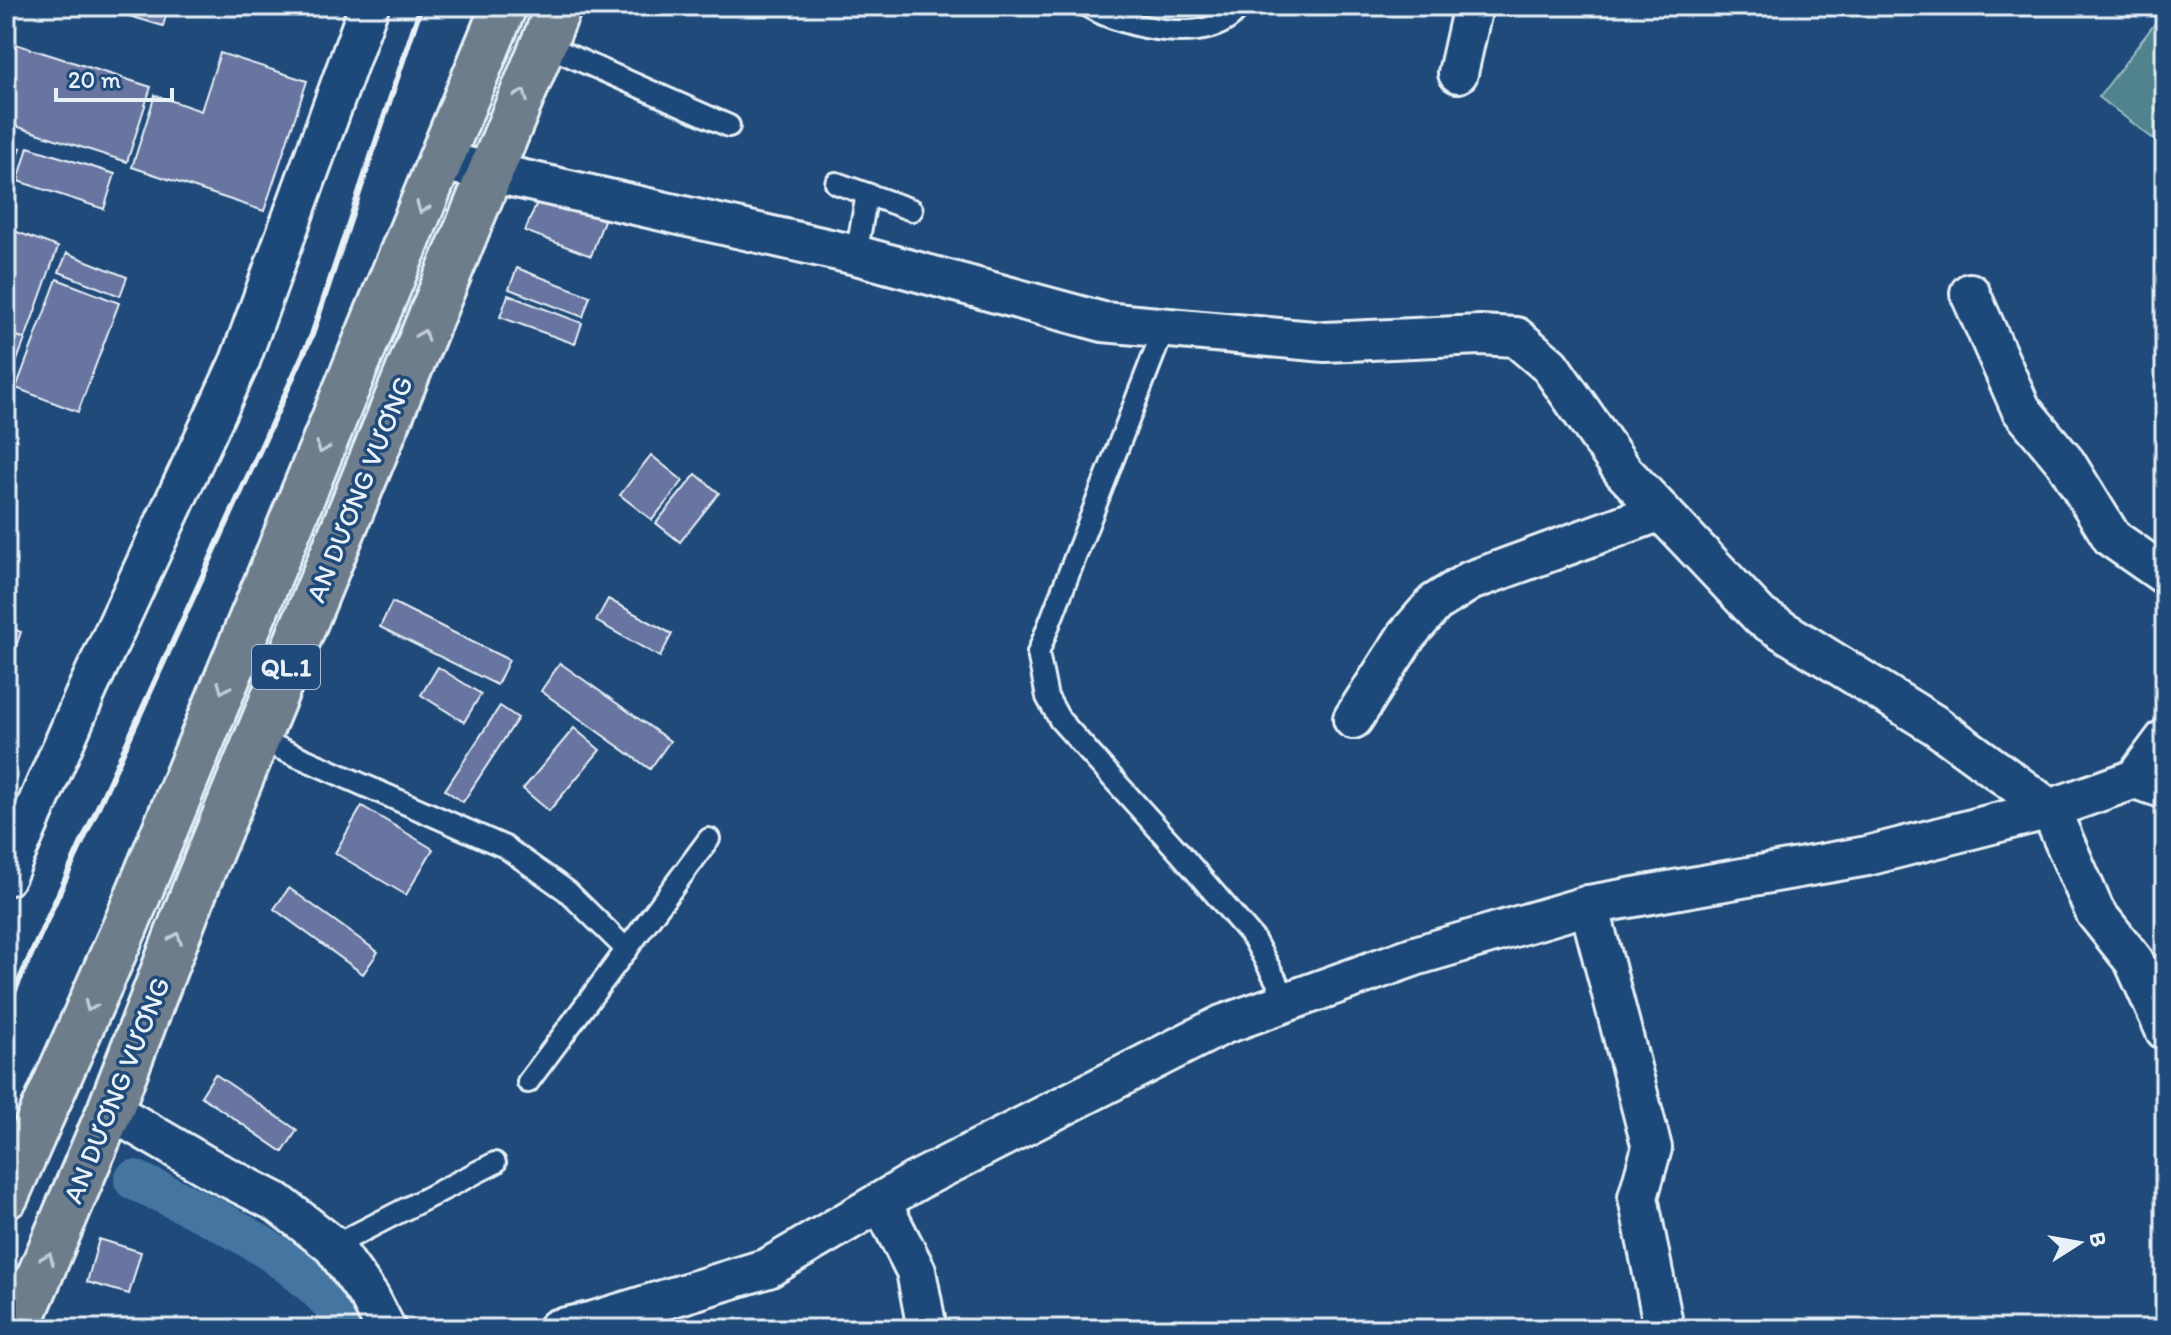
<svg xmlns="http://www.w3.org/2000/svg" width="2171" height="1335" font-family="Itim,sans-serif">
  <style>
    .green { fill: #51838e; stroke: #9cbac3; stroke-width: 2 }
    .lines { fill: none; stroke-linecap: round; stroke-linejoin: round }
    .canal { stroke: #4576a2; stroke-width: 40 }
    .building { fill: #6874a0; stroke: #e8f1f8; stroke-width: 2 }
    .lane-casing { stroke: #e8f1f8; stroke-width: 26 }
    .street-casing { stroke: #e8f1f8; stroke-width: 44 }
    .primary-casing { stroke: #e8f1f8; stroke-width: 50 }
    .lane { stroke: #1f4a7a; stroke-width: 20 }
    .street { stroke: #1f4a7a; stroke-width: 38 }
    .primary { stroke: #6d7d8c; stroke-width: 44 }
    .rail { stroke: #e8f1f8; stroke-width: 6 }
    .oneway { stroke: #c3ced8 }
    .labels { text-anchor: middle; stroke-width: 7; stroke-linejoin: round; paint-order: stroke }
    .shield { fill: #1f4a7a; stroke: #acbfd2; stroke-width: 2 }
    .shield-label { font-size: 26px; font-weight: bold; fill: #e8f1f8 }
    .street-label { font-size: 28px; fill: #e8f1f8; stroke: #1f4a7a }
  </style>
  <rect width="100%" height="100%" fill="#1f4a7a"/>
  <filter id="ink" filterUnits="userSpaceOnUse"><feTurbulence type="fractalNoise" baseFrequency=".0125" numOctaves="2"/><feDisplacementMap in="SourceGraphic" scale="16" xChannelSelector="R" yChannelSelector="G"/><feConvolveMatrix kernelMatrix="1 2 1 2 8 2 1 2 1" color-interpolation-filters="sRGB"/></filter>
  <g filter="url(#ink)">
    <polygon class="green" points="2165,10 2165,148 2099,97"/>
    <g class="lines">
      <path class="canal" d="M134,1180C208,1214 305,1257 351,1329"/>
    </g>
    <g class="building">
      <polygon points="96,6 169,6 163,26"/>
      <polygon points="6,41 151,87 127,162 6,123"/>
      <polygon points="220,53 307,81 264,211 132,167 155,95 201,111"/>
      <polygon points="6,143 21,148 10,182 6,181"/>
      <polygon points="28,147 115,174 104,209 18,181"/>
      <polygon points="540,195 604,220 591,256 525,231"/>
      <polygon points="6,228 58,247 25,339 6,332"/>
      <polygon points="67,253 127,277 120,296 59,272"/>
      <polygon points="517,268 590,296 583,317 509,289"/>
      <polygon points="57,279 119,303 78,412 16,388"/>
      <polygon points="508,295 582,323 575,344 500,317"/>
      <polygon points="6,332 25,339 6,390"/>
      <polygon points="651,455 683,481 652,520 620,495"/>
      <polygon points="696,474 719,493 680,542 656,523"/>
      <polygon points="608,599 672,634 660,657 596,621"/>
      <polygon points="392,602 509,660 497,685 380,627"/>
      <polygon points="6,626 21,632 6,674"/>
      <polygon points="560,663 670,741 650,769 541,691"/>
      <polygon points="438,667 481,694 464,722 421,695"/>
      <polygon points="500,706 518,718 463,802 445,790"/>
      <polygon points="574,728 600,750 549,811 523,789"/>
      <polygon points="362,806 433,849 406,895 335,853"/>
      <polygon points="289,888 378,952 363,974 274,909"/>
      <polygon points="215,1074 297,1130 283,1152 201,1096"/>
      <polygon points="99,1239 141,1252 129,1294 87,1282"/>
    </g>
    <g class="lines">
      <g class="lane-casing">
        <g id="lane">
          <path d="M1087,6C1122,27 1214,50 1240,6"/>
          <polyline points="543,44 729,126"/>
          <polyline points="836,183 912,210"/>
          <polyline points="856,255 867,194"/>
          <polyline points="1164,328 1038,653 1047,697 1060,720 1179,852 1253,938 1288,1002"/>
          <polyline points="256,738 505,847 567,891 627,950"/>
          <polyline points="528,1082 709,839"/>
          <polyline points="333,1246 495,1163"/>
        </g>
      </g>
      <g class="street-casing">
        <g id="street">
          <polyline points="1458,73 1473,6"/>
          <polyline points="441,161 856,255 1103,322 1325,342 1480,335 1516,337 1550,366 1623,471 1761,617 1935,725 2050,809 2135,779 2165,789"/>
          <polyline points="1970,293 2021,409 2066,463 2112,538 2165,575"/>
          <polyline points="1353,719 1407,635 1435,603 1470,581 1661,511"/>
          <polyline points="2135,779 2165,739"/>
          <polyline points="6,876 88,688 240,361 369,6"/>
          <polyline points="1589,905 1652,1148 1638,1197 1664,1329"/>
          <polyline points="110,1110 213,1170 278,1203 333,1246 370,1298 386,1329"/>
          <polyline points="881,1202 916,1271 927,1329"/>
          <polyline points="557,1329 594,1321 768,1268 916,1181 1222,1025 1415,956 1589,905 1867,856 2050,809 2095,912 2134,961 2165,1030"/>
        </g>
      </g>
      <g class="primary-casing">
        <g id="primary">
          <polyline points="6,1196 125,927 504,6"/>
          <polyline points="17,1329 110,1110 199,879 559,6"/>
        </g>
      </g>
      <use href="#lane" class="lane"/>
      <use href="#street" class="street"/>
      <use href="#primary" class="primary"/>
      <polyline class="rail" points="6,1010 312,335 421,6"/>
    </g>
    <defs><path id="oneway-chevron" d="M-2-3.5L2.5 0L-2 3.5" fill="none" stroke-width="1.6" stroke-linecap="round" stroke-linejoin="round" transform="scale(2)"/></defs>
    <g class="oneway">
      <use href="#oneway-chevron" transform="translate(522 95) rotate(-67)"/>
      <use href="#oneway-chevron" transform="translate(422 208) rotate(112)"/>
      <use href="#oneway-chevron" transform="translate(423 335) rotate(-68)"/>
      <use href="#oneway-chevron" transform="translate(322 448) rotate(112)"/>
      <use href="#oneway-chevron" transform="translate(223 688) rotate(112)"/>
      <use href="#oneway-chevron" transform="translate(176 938) rotate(-69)"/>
      <use href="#oneway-chevron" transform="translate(90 1006) rotate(114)"/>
      <use href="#oneway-chevron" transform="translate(48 1258) rotate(-67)"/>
    </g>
  </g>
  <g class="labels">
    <rect class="shield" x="252" y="645" width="68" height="44" rx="6"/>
    <g class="shield-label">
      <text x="286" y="676">QL.1</text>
    </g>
    <g class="street-label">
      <text transform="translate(359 489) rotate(-68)" y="10">AN DƯƠNG VƯƠNG</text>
      <text transform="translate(116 1090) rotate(-68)" y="10">AN DƯƠNG VƯƠNG</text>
    </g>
  </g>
  <rect width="2171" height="1335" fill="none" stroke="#1f4a7a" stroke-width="32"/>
  <rect x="16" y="16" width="2139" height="1303" fill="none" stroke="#e8f1f8" stroke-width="3" filter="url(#ink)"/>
  <g transform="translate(2079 1243) rotate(79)" stroke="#1f4a7a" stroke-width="6" paint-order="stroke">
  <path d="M0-6L14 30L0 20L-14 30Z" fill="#e8f1f8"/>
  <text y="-12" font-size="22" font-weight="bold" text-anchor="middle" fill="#e8f1f8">B</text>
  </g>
  <path d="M56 88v12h116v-12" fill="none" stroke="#e8f1f8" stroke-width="4"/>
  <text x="68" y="88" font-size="24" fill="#e8f1f8" stroke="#1f4a7a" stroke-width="6" paint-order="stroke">20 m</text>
</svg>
